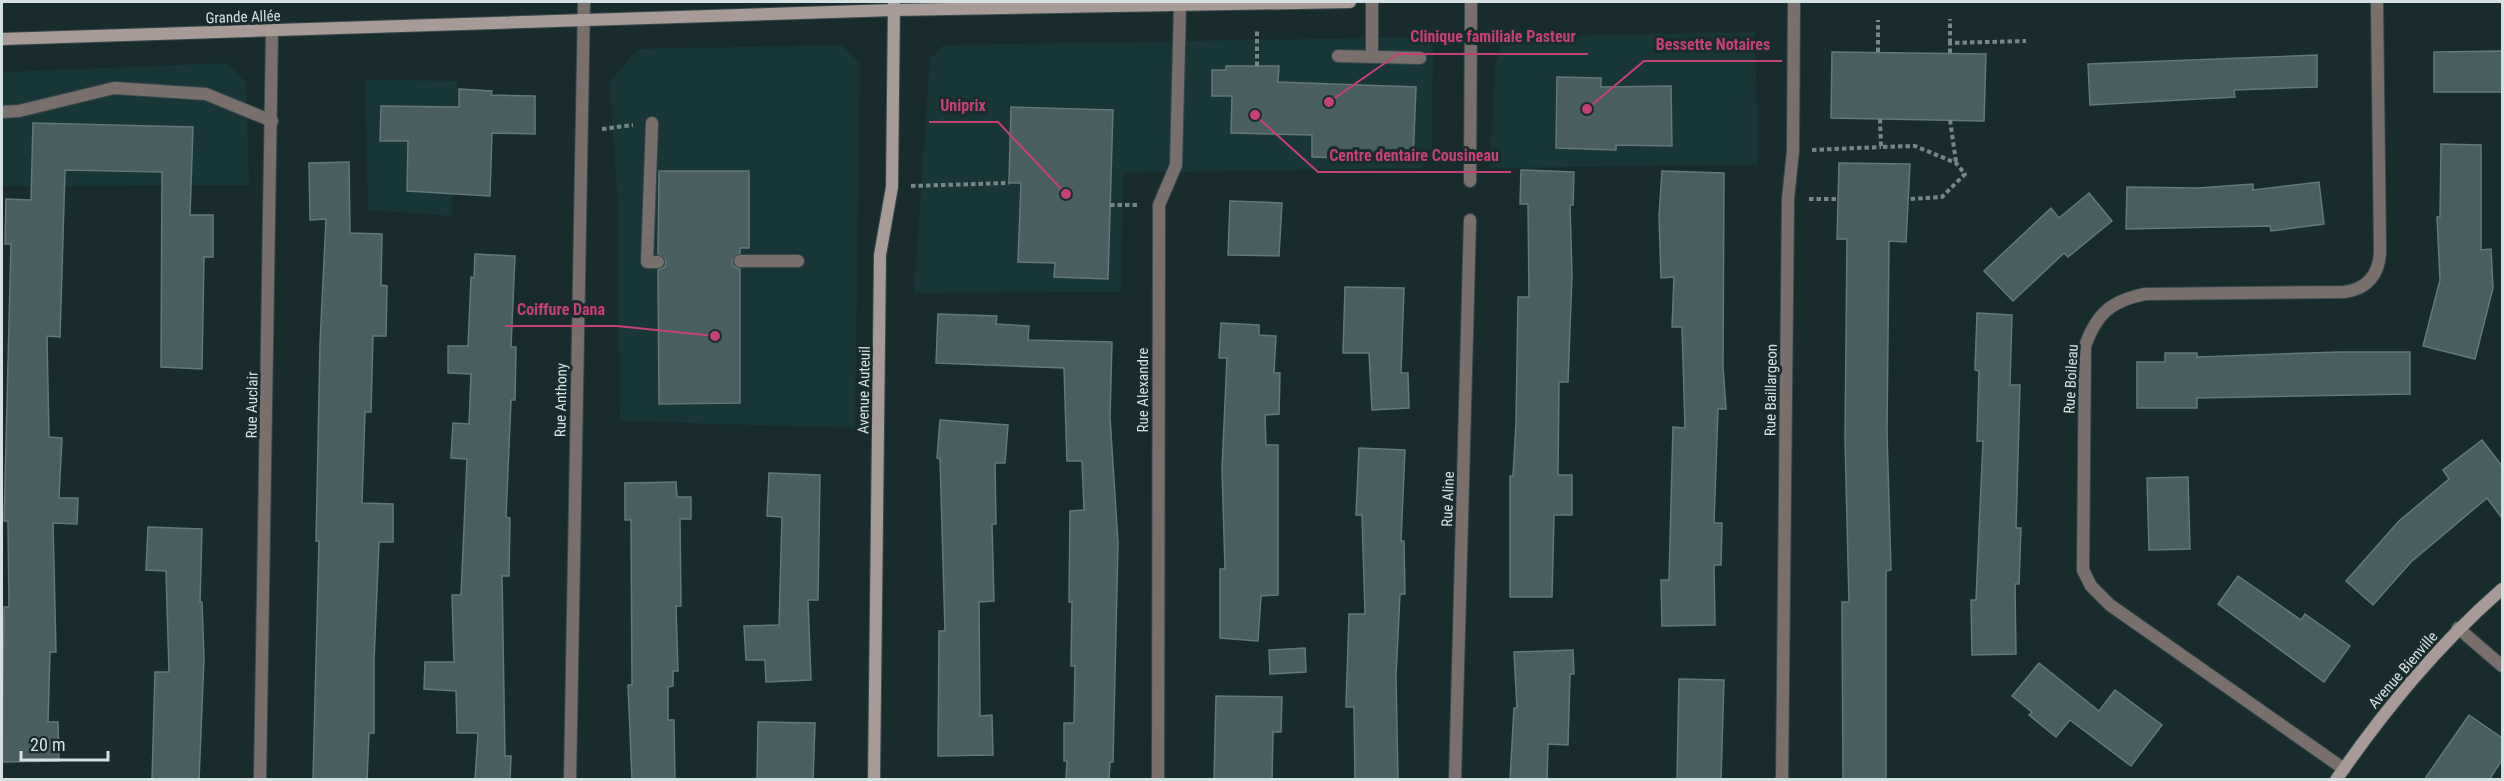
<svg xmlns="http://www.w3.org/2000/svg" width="2504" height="781" font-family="'Roboto Condensed',sans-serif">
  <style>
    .built { fill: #183638 }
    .building { fill: #495e60; stroke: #62787a; stroke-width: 1.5 }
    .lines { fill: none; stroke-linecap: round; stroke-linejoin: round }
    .lane-casing { stroke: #36494b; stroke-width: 14 }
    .street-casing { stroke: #36494b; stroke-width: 14 }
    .secondary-casing { stroke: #36494b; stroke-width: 14 }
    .path { stroke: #778788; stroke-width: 4; stroke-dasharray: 4.5 3; stroke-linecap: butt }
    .lane { stroke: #79706e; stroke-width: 12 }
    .street { stroke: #79706e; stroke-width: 12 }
    .secondary { stroke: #a89a96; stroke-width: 12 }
    .labels { text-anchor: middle; stroke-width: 6; stroke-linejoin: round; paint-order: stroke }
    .street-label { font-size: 15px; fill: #d4e0e1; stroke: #182c2e }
    .leader { fill: none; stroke: #c64076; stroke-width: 2 }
    .callout-dot { fill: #c64076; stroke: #182c2e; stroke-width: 2 }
    .callout-label { font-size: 16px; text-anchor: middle; font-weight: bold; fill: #c64076; stroke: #182c2e; stroke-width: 6; stroke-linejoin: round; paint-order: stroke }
  </style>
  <rect width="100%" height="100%" fill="#182c2e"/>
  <g class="built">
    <polygon points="1755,32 1758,165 1490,168 1495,66 1504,37"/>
    <polygon points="1433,37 1432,152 1421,168 1123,173 1121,292 914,293 930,59 944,45"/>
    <polygon points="841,45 860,63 855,428 620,421 618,207 610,81 638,49"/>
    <polygon points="227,63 246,83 249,185 2,186 2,76 5,72"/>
    <polygon points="365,80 458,81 452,216 368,210"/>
  </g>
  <g class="building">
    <polygon points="2502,51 2502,92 2434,92 2434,52"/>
    <polygon points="1832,52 1986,54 1984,121 1831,118"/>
    <polygon points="2317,55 2317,87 2234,90 2235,97 2090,105 2088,64"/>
    <polygon points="1226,66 1279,66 1278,82 1416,87 1413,160 1312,157 1312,135 1231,133 1232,96 1212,96 1212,70 1226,70"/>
    <polygon points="1557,77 1601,78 1601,87 1671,86 1672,146 1616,145 1616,150 1556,148"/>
    <polygon points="459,89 492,91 491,95 535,96 535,134 492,133 490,196 407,191 408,141 380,141 381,106 459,107"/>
    <polygon points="1011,107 1113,110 1108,279 1054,277 1055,263 1018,262 1021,183 1009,183"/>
    <polygon points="33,123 193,127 190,215 213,215 213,257 204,257 202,369 161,367 162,172 65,170 60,337 47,336 49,437 62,438 59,498 78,498 77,524 53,523 56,652 50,652 48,722 58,722 59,761 2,762 4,607 9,607 8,521 4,521 11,244 5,244 6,199 31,200"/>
    <polygon points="2441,144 2481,145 2481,250 2491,249 2493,288 2475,359 2423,346 2440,280 2437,217 2440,217"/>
    <polygon points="349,162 350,233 382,234 381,285 387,286 386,336 373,336 371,412 365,412 362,503 393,504 393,542 379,542 374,661 374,733 369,733 367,780 313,780 319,541 316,541 320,344 326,219 310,220 309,163"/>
    <polygon points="1839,163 1910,164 1906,242 1889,241 1887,433 1891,570 1886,571 1886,780 1843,780 1842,602 1849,602 1845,439 1847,239 1837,239"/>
    <polygon points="1521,170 1574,172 1573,205 1570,205 1572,275 1568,382 1559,382 1558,475 1572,475 1572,515 1554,515 1552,597 1510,597 1510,476 1513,476 1516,423 1518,297 1529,297 1528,204 1520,204"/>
    <polygon points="659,171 749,171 749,248 740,248 740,253 732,260 733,266 740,269 740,403 659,404 658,270 665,267 666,261 658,254"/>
    <polygon points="1662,171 1724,173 1723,366 1726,409 1718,409 1714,523 1722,523 1721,565 1714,565 1715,625 1662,626 1661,580 1669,580 1673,427 1685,428 1682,327 1672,327 1674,277 1661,278 1659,216"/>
    <polygon points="2319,182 2324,224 2271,231 2270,226 2126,229 2127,187 2198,188 2253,184 2253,190"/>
    <polygon points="2089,193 2112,221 2068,257 2064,253 2013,301 1984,271 2051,208 2059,218"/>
    <polygon points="1230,201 1282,203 1279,256 1228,255"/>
    <polygon points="475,254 515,256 511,347 516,347 515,400 511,400 506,517 510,518 509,576 502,576 505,756 511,756 510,780 475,780 478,733 457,733 456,691 424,689 425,662 454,662 452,595 461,595 467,459 451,458 453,423 469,424 471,374 448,373 448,346 468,346 471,277 474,278"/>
    <polygon points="1345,287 1404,288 1401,373 1408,373 1409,408 1372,410 1369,353 1343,353"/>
    <polygon points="1977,313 2012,315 2010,385 2020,385 2016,528 2021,528 2019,584 2015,584 2016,654 1972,655 1971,600 1976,600 1983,441 1977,441 1979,371 1975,370"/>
    <polygon points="938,314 997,316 996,324 1029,326 1028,340 1112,342 1110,417 1118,543 1113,762 1110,762 1109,780 1066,780 1067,761 1064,761 1064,723 1074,723 1075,666 1071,666 1072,602 1069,602 1070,511 1084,510 1082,461 1067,461 1064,368 936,363"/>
    <polygon points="1221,323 1259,325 1259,335 1276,336 1274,373 1280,373 1279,414 1265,415 1266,445 1278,445 1278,595 1261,596 1258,641 1220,638 1220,569 1225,569 1222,469 1227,358 1219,358"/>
    <polygon points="2339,352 2410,352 2410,394 2197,398 2197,408 2137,408 2137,362 2165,362 2165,353 2197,353 2197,357"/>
    <polygon points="940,420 1008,425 1005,463 995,463 996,524 992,524 994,601 979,602 980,716 992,715 993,755 938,756 939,631 945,631 940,459 937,458"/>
    <polygon points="2482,440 2502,466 2502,518 2487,498 2411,562 2373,605 2346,581 2399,521 2449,479 2443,470"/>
    <polygon points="1359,448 1405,450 1401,541 1404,541 1405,594 1400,594 1396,676 1398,780 1355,780 1354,707 1346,707 1349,614 1365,614 1362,515 1356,515"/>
    <polygon points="769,473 820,475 818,600 808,600 811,680 766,682 765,660 746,660 744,626 779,625 782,517 767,516"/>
    <polygon points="2188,477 2190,549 2149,550 2147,478"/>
    <polygon points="676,482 677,497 691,497 691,519 680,519 681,606 676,606 678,671 673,671 673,686 668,687 668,720 674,720 675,780 632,780 628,685 632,685 631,520 625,520 625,483"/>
    <polygon points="148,527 202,529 200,602 202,602 204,658 199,780 152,780 155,672 169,672 166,571 146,570"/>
    <polygon points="2238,576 2301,620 2305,614 2350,646 2324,682 2218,604"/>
    <polygon points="1305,648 1306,672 1270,674 1269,650"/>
    <polygon points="1573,650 1574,674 1570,674 1568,745 1548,744 1547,780 1510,780 1514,708 1517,708 1514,652"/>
    <polygon points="2039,663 2099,711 2115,690 2162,725 2131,766 2070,720 2056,737 2029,715 2032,712 2012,696"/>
    <polygon points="1679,679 1724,680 1721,780 1677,780"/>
    <polygon points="1216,696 1282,697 1281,732 1273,732 1272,780 1214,780"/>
    <polygon points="2469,715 2502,738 2502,760 2489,780 2424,780"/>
    <polygon points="758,722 815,723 813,780 757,780"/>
  </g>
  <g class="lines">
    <g class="lane-casing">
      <g id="lane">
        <polyline points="1338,56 1420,58"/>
        <polyline points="1372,57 1372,2"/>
        <polyline points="2,112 19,111 114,88 206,94 272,121"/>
        <polyline points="652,123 647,262 658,262"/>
        <polyline points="740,261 798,261"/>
      </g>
    </g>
    <g class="street-casing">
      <g id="street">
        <polyline points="1470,181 1471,2"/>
        <polyline points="2458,628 2502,666"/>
        <path d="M2344,769L2110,605L2091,586L2083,570L2085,346C2097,313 2111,301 2145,294L2344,292C2368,289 2379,274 2380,252L2377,2"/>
        <polyline points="260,780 272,31"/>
        <polyline points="570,780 584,2"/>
        <polyline points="1158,780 1159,205 1176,165 1180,4"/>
        <polyline points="1455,780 1470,220"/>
        <polyline points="1782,780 1788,199 1793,151 1794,2"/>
      </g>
    </g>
    <g class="secondary-casing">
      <g id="secondary">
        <polyline points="2,39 894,10 1350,2"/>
        <polyline points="874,780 880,255 892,187 894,2"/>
        <path d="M2336,780C2386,708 2437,646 2502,589"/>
      </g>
    </g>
    <g class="path">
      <polyline points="1950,43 1950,19"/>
      <polyline points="1878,52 1878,20"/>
      <polyline points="1950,53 1950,43 2026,41"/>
      <polyline points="1257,66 1257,31"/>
      <polyline points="1880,119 1881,147 1915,146 1956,163 1965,174 1942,197 1909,199"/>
      <polyline points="1950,120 1956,162"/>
      <polyline points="602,129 633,125"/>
      <polyline points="1812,150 1881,147"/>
      <polyline points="911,186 1009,183"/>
      <polyline points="1809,199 1838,199"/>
      <polyline points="1110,205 1140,205"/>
    </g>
    <use href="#lane" class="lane"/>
    <use href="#street" class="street"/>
    <use href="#secondary" class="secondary"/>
  </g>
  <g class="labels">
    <g class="street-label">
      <text transform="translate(243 17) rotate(-2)" y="5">Grande Allée</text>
      <text transform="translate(2071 379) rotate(-87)" y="5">Rue Boileau</text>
      <text transform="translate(864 390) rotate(-89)" y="5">Avenue Auteuil</text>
      <text transform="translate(1143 390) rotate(-90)" y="5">Rue Alexandre</text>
      <text transform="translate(1771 390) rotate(-89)" y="5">Rue Baillargeon</text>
      <text transform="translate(561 400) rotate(-89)" y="5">Rue Anthony</text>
      <text transform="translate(252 405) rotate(-89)" y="5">Rue Auclair</text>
      <text transform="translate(1448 499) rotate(-88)" y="5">Rue Aline</text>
      <text transform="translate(2403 670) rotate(-49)" y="5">Avenue Bienville</text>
    </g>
  </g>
  <path class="leader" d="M1329 102L1398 54H1588M1587 109L1644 61H1782M1066 194L998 122H929M1255 115L1318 172H1511M715 336L617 326H505"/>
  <g class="callout-dot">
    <circle cx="1329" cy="102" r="6"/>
    <circle cx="1587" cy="109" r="6"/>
    <circle cx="1066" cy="194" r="6"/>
    <circle cx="1255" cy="115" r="6"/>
    <circle cx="715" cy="336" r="6"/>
  </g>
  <g class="callout-label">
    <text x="1493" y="42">Clinique familiale Pasteur</text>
    <text x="1713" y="50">Bessette Notaires</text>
    <text x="963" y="111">Uniprix</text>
    <text x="1414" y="161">Centre dentaire Cousineau</text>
    <text x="561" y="315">Coiffure Dana</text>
  </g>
  <rect width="2504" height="781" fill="none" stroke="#d4e0e1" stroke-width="6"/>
  <path d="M21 751v9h87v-9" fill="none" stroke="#d4e0e1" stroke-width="3"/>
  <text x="30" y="751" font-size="18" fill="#d4e0e1" stroke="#182c2e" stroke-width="4.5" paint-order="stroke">20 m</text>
</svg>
